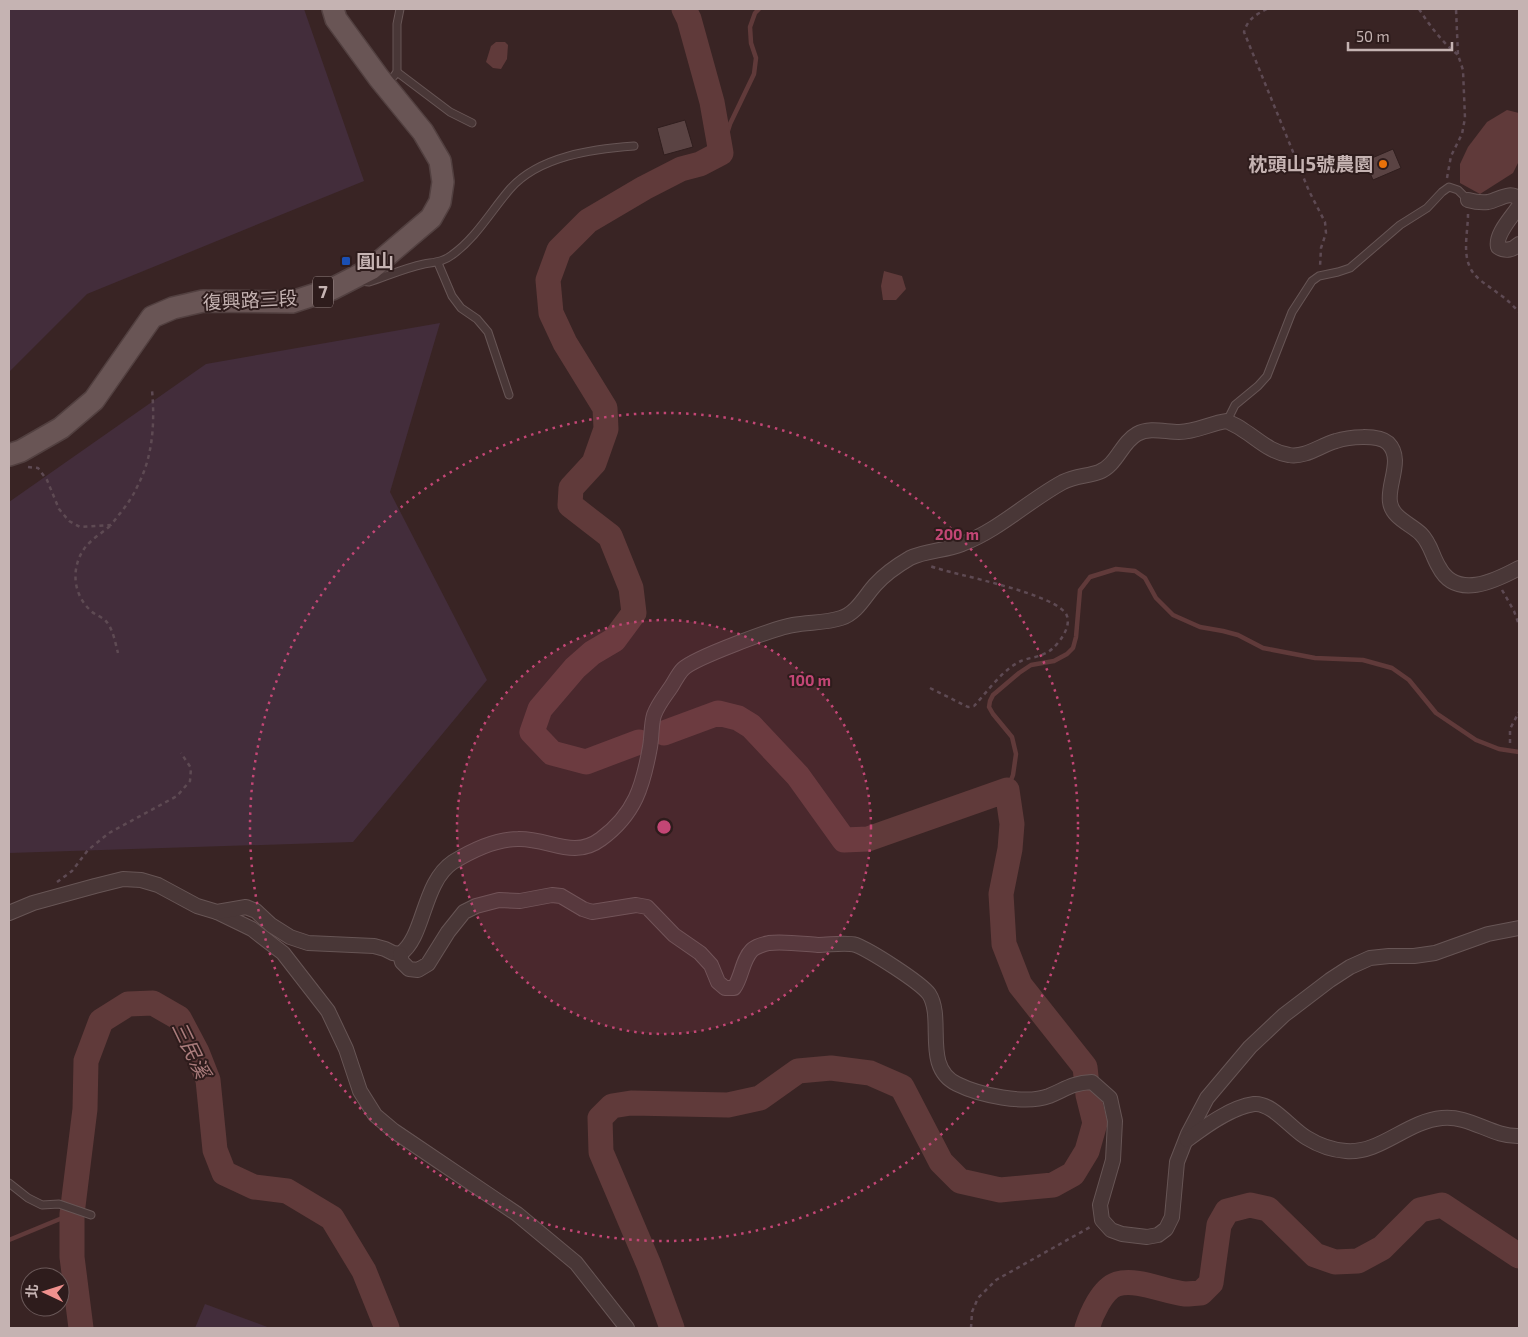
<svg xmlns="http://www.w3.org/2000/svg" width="1528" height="1337" font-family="'Exo 2','Noto Sans TC',sans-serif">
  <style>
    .green { fill: #432d3b }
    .water { fill: #603a3a }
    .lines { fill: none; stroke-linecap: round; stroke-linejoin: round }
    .stream { stroke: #603a3a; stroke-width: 4.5 }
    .river { stroke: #603a3a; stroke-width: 25 }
    .building { fill: #5a4343; stroke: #301e1e }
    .service-casing { stroke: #675555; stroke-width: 9 }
    .minor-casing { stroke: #675555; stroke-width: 16 }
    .primary-casing { stroke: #524040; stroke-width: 24 }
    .path { stroke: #5e4a53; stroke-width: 2.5; stroke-dasharray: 4 4; stroke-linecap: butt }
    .service { stroke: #493737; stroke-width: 7 }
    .minor { stroke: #493737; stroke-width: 14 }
    .primary { stroke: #695555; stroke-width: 21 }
    .ring { fill: none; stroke: #c34675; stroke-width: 2.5; stroke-dasharray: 2.5 5 }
    .food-dot { fill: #e8710a; stroke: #2e1c1c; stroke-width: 2 }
    .transit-dot { fill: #1a4fb4; stroke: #2e1c1c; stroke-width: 2 }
    .labels { text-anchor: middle; stroke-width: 4; stroke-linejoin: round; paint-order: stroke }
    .shield { fill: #2e1c1c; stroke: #988685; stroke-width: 1 }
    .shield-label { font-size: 18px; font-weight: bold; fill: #c5b3b2 }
    .poi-label { font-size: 19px; font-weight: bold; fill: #c5b3b2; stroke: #2e1c1c; text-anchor: end }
    .street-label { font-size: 19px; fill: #c5b3b2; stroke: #2e1c1c }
    .water-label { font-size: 20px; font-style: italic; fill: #aa7c7c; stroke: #2e1c1c }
    .centre { fill: #c34675; stroke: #2e1c1c; stroke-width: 2.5 }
    .ring-label { font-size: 15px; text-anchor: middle; font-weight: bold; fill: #c34675; stroke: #2e1c1c; stroke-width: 4; stroke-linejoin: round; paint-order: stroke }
  </style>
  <rect width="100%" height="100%" fill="#392424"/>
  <g class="green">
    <polygon points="9,9 304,9 364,181 87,294 9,372"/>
    <polygon points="440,323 390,492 487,680 353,842 9,853 9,502 206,364"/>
    <polygon points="205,1304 270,1328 195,1328"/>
  </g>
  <g class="water">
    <polygon points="496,42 505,42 508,45 507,59 501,69 493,68 486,62 491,46"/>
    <polygon points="1507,110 1519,113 1519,161 1513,173 1480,194 1460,183 1460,164 1468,147 1487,122"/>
    <polygon points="884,271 902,276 906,289 896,300 883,300 881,286"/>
  </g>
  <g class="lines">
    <g class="stream">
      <polyline points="721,153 730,124 754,74 756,58 751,43 750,27 755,13 759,9"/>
      <polyline points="1007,790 1013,775 1016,754 1012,737 993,714 989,707 990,701 993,695 1019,673 1031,665 1054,661 1067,654 1073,648 1076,637 1080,590 1090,577 1116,569 1135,571 1145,578 1156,598 1173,615 1200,627 1223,631 1238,635 1263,648 1315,658 1363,660 1392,668 1409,680 1436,713 1476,740 1499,749 1519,752"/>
      <polyline points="9,1240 72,1214"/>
    </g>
    <g class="river">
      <polyline points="664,733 718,713 738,718 751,726 798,776 844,840 868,839 1007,790 1012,824 1010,849 1001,894 1004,944 1020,985 1085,1067 1088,1095 1095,1123 1087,1151 1073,1174 1053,1185 1000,1190 960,1181 941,1162 902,1087 870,1073 831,1068 798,1071 760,1098 728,1105 631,1103 612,1106 600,1118 601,1152 649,1265 672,1328"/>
      <polyline points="639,742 586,762 552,753 532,732 540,709 575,668 592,653 614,640 634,613 631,588 610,536 570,505 571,488 594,463 606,429 605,408 565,343 551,313 548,280 559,250 588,221 644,188 681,169 700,164 721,153 712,102 689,19 684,9"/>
      <polyline points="81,1328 72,1257 72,1214 85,1109 86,1061 101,1021 128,1004 153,1003 179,1018 197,1052 208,1080 215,1150 224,1173 254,1187 287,1191 332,1218 364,1271 387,1328"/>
      <path d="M1087,1328C1091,1315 1102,1289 1117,1284C1137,1278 1165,1292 1185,1294C1191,1294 1196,1293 1201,1293L1211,1283L1219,1225L1227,1211L1250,1205L1268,1209L1315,1255L1335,1262L1358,1261L1382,1248L1420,1210L1442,1205L1519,1256"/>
    </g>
  </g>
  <g class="building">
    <polygon points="685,120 693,147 664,155 657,128"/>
    <polygon points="1393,149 1401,168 1373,180 1365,161"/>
  </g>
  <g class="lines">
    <g class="service-casing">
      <g id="service">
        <polyline points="397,72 450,112 472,123"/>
        <polyline points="394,76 397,72 397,24 400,9"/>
        <polyline points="438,263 452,296 461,308 477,319 488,332 509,395"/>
        <path d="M360,281L369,282C387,276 405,268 424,264C435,262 443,262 452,255C476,238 491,211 510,189C539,156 593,149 634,146"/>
        <polyline points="1227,421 1235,405 1258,386 1267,376 1292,312 1312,281 1319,276 1338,272 1350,268 1400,225 1427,208 1442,192 1449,187 1458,190 1468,200"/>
        <polyline points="9,1183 28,1198 42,1205 59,1204 91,1215"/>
      </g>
    </g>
    <g class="minor-casing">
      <g id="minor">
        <path d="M1468,200C1475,202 1481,203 1488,202C1499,200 1510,190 1519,199"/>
        <path d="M1519,206C1512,217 1495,234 1498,247C1506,252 1513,250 1519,244"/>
        <polyline points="217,912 252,929 283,953 328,1011 346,1049 360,1091 375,1115 394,1131 517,1214 576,1263 627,1328"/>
        <path d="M9,913L33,903L95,886L123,879L141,880L158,885L197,906L217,912L246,907L256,911L271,925L290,937L308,943L374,946L385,949L393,953L400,954C425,937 422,883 453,862C471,851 496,839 518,839C549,838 573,860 601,839C635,814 643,786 650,747C652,736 651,725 654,715C658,704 665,696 671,687C675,681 678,674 683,669C694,658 775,628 793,625C809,622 826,623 841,618C857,613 865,596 875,585C884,575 898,565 910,558C926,550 945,551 962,544C999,530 1028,501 1063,482C1075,476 1088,476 1099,472C1117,465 1121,443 1137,434C1150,427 1165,432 1179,432C1196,432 1211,423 1227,421C1232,424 1238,426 1243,430C1259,440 1270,452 1289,455C1305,458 1321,445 1336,441C1348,437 1378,434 1388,443C1404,459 1387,484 1390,502C1392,518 1411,524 1421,534C1431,544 1432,556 1439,567C1456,600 1495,581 1519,568"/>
        <path d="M400,954L402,962L409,969L418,970L428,964L448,932L464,912L476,906L499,900L520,901L552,895L561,896L583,909L592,912L636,905L647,907L674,935L700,953L711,965L718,982L725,988H734C742,977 742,960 752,950C755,947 764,944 769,943C783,941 804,944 818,945C830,945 846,942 856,945C871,951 920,982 929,994C945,1019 922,1067 957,1084C979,1095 1025,1105 1049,1096C1066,1089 1072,1083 1092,1082L1110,1098L1115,1121L1113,1160L1100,1205L1102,1220L1111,1230L1122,1234L1147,1237L1158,1235L1166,1229L1172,1217L1177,1162L1188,1134L1207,1098L1250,1047L1284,1015L1330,980L1350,967L1370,958L1389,956H1414L1435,953L1488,934L1519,928"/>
        <path d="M1187,1140C1204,1127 1231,1107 1254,1104C1272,1102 1292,1130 1307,1138C1320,1146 1332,1150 1346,1151C1380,1154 1407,1121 1442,1118C1470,1115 1492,1137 1519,1136"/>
      </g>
    </g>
    <g class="primary-casing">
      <polyline id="primary" points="9,455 21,451 61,428 94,400 152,317 173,308 203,301 292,302 332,289 371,269 431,218 440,202 443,182 440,161 423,132 379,78 336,19 333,9"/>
    </g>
    <g class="path">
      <path d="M1267,9C1255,15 1248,19 1244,32L1309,191L1325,222L1326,233L1321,248L1320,267"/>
      <path d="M1419,9C1430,26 1442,42 1458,55"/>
      <polyline points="1447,178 1451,156 1462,134 1465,118 1463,70 1458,55 1456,9"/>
      <path d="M1468,214C1468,230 1463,250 1469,265C1474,279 1488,285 1499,294C1507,299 1513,306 1519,312"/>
      <path d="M28,467L38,468L47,480L59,509L69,521L80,527L111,525C120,513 131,501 137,487C153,457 155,423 152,390"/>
      <path d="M110,526C102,533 90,540 84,549C71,568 73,593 89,609C93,614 100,616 105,620C113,628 115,642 118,653"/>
      <polyline points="1502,590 1514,611 1519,625"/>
      <path d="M930,688L968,707L974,706C988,691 1002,670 1021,661C1031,657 1043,657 1052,649C1060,642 1071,627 1067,616C1060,594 954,575 930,566"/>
      <polyline points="1510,743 1510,729 1519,712"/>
      <polyline points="57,882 72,871 88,850 109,833 177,796 190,781 191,768 181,753"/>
      <polyline points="971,1328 972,1312 978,1298 996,1280 1092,1226"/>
    </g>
    <use href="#service" class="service"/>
    <use href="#minor" class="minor"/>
    <use href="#primary" class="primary"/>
  </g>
  <circle cx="664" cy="827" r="207" fill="#c34675" fill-opacity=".12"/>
  <g class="ring">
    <circle cx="664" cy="827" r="207"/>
    <circle cx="664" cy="827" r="414"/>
  </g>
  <circle class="food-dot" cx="1383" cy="164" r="5"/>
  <rect class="transit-dot" x="341" y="256" width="10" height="10" rx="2.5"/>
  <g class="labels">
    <rect class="shield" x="313" y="276.5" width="20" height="31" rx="4"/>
    <g class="shield-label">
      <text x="323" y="298">7</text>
    </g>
    <g class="poi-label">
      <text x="1373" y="171">枕頭山5號農園</text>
      <text x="356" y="268" text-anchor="start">圓山</text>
    </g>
    <g class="street-label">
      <text transform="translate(250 300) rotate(-3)" y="7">復興路三段</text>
    </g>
    <g class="water-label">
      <text transform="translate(191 1050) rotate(64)" y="7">三民溪</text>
    </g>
  </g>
  <circle cx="664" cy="827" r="8" class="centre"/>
  <g class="ring-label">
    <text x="957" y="540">200 m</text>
    <text x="810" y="686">100 m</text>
  </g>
  <rect width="1528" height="1337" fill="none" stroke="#c5b3b2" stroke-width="20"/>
  <g transform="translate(45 1292) rotate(274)"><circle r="24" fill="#2e1c1c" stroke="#6a5858"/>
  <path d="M0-4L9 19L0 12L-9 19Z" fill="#ef908d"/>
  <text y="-8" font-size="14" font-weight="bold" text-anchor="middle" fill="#c5b3b2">北</text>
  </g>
  <path d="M1348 42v8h104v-8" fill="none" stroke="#c5b3b2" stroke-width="2.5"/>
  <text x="1356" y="42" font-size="15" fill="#c5b3b2" stroke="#2e1c1c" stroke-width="4" paint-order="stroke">50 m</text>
</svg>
